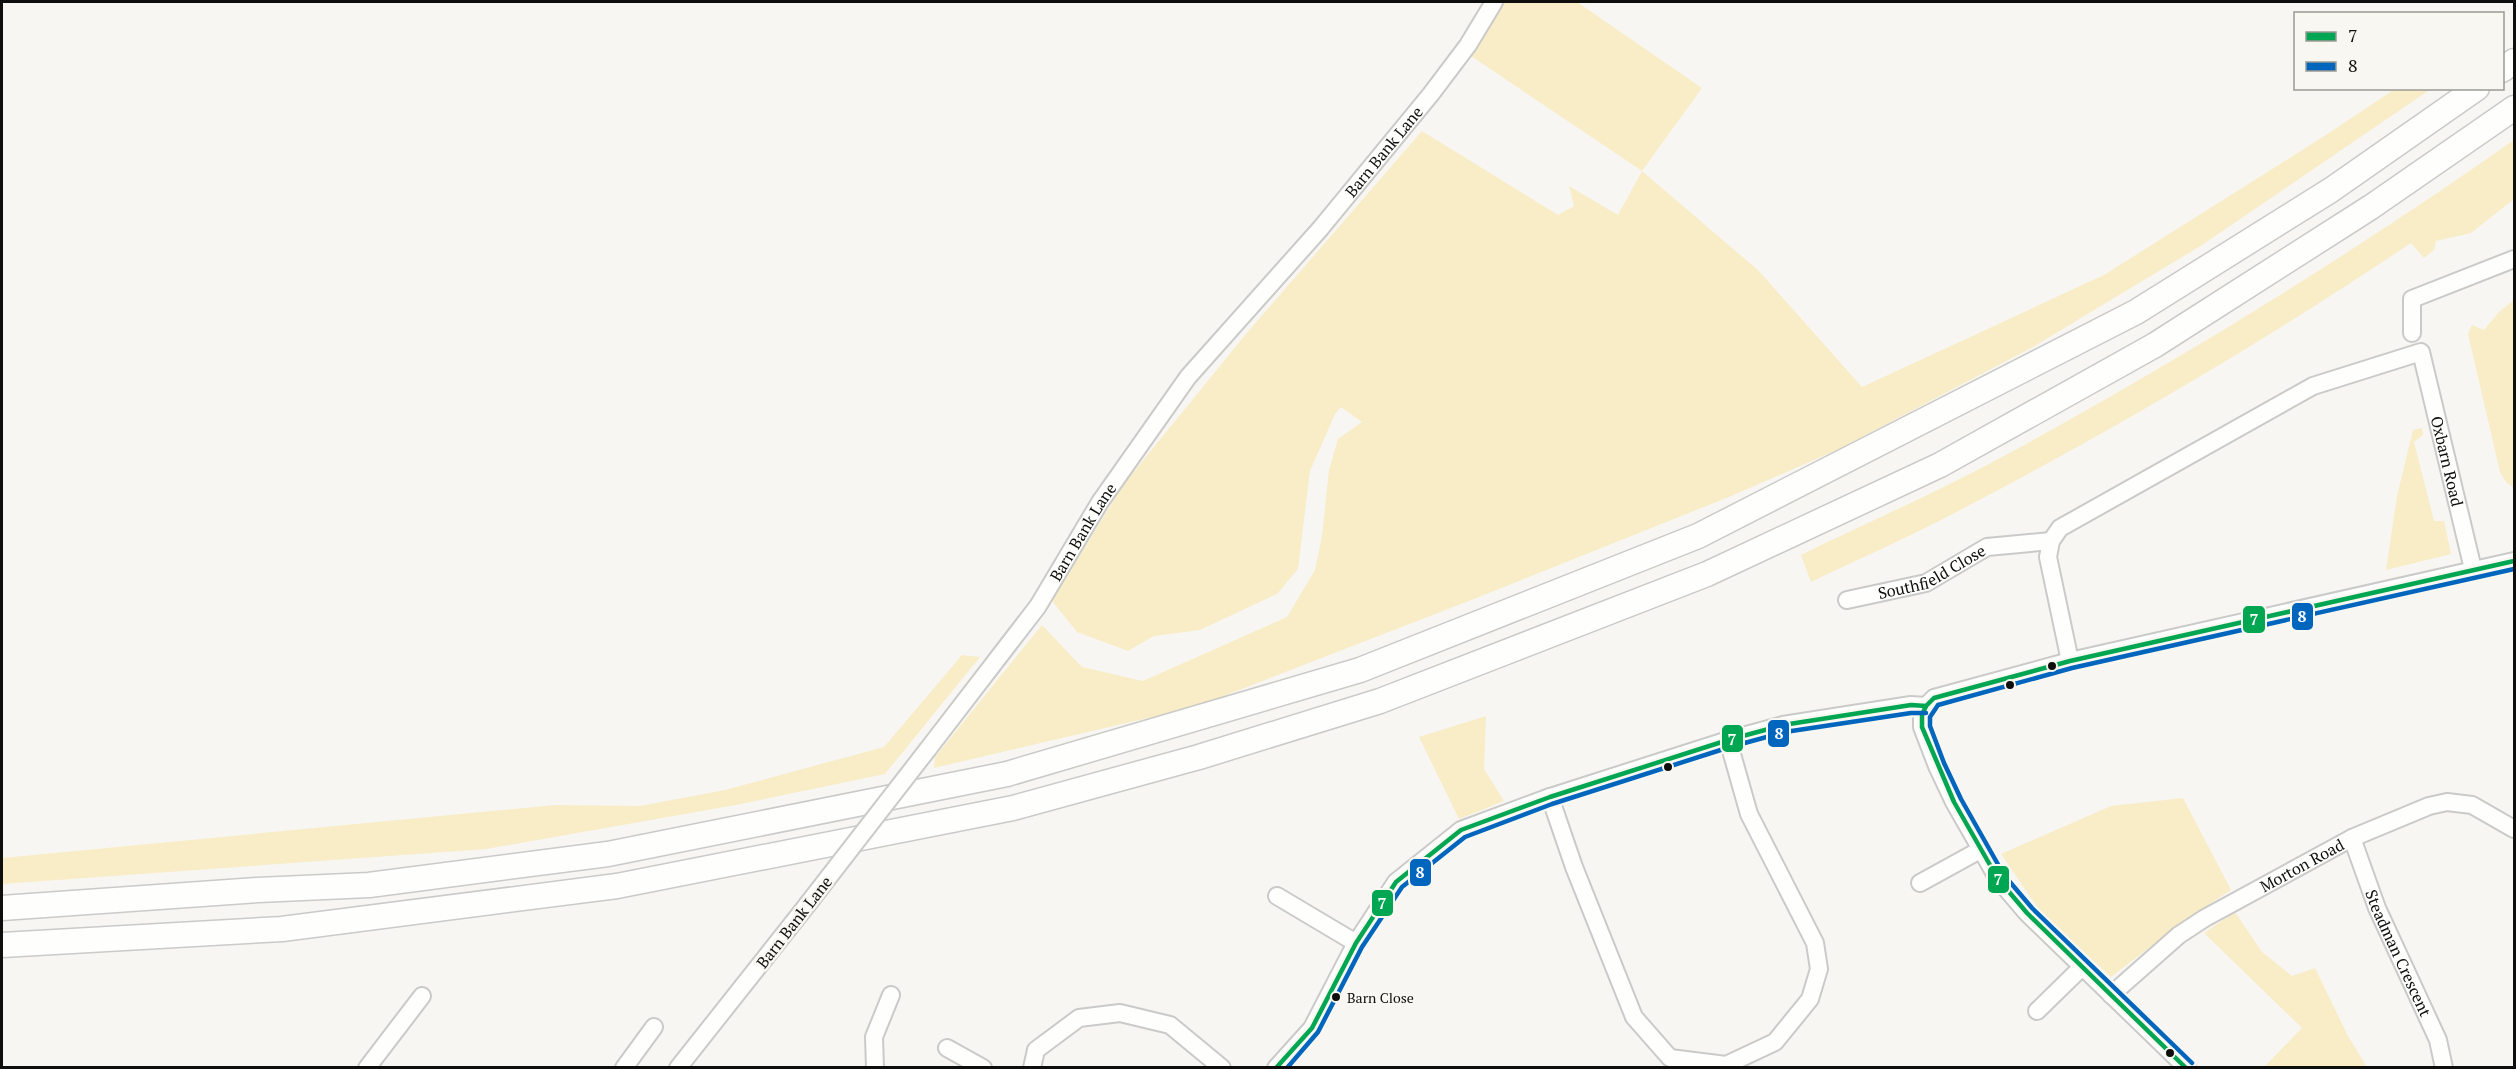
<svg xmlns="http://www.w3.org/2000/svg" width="2516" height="1069" font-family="'PT Serif',serif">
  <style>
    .green { fill: #f8edc7 }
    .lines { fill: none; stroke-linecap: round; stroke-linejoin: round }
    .minor-casing { stroke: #cacac8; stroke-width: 20 }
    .highway-casing { stroke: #cacac8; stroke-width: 27 }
    .minor { stroke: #fefefd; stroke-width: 16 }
    .highway { stroke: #fefefd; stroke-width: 24 }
    .minor-bridge-casing { stroke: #cacac8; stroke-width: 20; stroke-linecap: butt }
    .minor-bridge { stroke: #fefefd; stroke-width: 16 }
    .bus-1-casing { stroke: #f9f7f1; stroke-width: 9 }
    .bus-2-casing { stroke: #f9f7f1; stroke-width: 9 }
    .bus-1 { stroke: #00a651; stroke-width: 4.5 }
    .bus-2 { stroke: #0065bd; stroke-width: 4.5 }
    .bus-dot { fill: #0e0e0c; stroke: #f9f7f1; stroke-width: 2 }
    .labels { text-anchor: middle; stroke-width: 5; stroke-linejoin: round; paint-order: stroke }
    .bus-label { font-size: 14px; fill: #0e0e0c; stroke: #f9f7f1; text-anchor: start }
    .street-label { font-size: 16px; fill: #0e0e0c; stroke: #f9f7f1 }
    .line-badge { stroke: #f9f7f1; stroke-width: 2 }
    .badge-label { font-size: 16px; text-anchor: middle; font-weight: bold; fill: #fff }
  </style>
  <rect width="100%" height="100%" fill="#f7f6f3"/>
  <g class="green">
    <polygon points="1504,2 1577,2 1702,88 1642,171 1759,271 1862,387 2104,275 2329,133 2395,89 2431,89 2202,245 2033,347 1837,450 1729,497 1474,599 1195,707 934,768 935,757 1042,625 1082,667 1143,681 1287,617 1315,570 1322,536 1329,470 1338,439 1362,422 1341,407 1335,414 1310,471 1298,569 1277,594 1200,630 1154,636 1128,651 1077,632 1052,601 1123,485 1246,334 1422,131 1558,215 1574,206 1569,186 1618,215 1642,171 1471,56"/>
    <path d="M2514,140V199L2471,233L2436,241L2434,250L2424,258L2411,243C2268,339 2119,427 1966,507C1916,534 1863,557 1811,582L1801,555C1872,520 1947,488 2017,449C2187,356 2356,251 2514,140Z"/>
    <polygon points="2514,300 2514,488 2506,482 2500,472 2468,334 2472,325 2484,330 2499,312"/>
    <polygon points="2422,428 2423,435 2414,442 2434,521 2444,521 2451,554 2386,570 2397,496 2413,430"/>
    <polygon points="962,655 980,657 885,774 736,805 486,849 2,884 2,858 555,805 640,806 725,790 884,747"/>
    <polygon points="1486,716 1484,769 1504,801 1459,819 1419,737"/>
    <polygon points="2183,798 2231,890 2184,921 2111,977 2040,911 2001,854 2111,806"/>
    <polygon points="2235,912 2262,952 2292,976 2315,968 2348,1036 2367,1067 2264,1067 2302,1028 2204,933"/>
  </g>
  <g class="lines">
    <g class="minor-casing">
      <g id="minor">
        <polyline points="2412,333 2412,299 2514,259"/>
        <path id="s1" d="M1847,600L1926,583L1987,547L2051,541"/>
        <path id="s2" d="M2070,661L2048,557L2051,541L2060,528L2313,386L2421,352L2473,569"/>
        <path id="s3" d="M928,749L1038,606L1100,502L1188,377L1320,229L1431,94L1468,45L1494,2"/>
        <polyline points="1550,797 1574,867 1634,1017 1670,1058 1726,1065 1775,1042 1810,999 1819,969 1815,943 1749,814 1728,740"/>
        <path id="s4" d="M2352,838L2377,908L2438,1040L2444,1068"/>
        <polyline points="1920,883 1980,850"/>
        <polyline points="1277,896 1356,943"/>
        <path id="s5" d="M2111,995L2179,935L2205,918L2352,838L2429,806L2447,802L2472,805L2514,829"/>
        <polyline points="2037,1011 2082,967"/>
        <polyline points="947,1048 983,1068"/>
        <polyline points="367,1068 422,996"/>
        <polyline points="624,1068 654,1027"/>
        <polyline points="678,1068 807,905"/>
        <polyline points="875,1068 874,1037 891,995"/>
        <polyline points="1032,1068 1036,1050 1079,1018 1120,1013 1170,1025 1222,1068"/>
        <polyline points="1276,1068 1312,1028 1356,943 1396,882 1461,830 1550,797 1728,740 1783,725 1911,705 1926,706"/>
        <polyline points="2187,1068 2027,913 1998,879 1954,802 1937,766 1922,727 1922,715 1926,706 1934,698 2070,661 2514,561"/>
      </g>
    </g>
    <g class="highway-casing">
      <g id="highway">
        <polyline points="2502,70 2514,61"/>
        <polyline points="2,908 258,890 369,885 608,854 1007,774 1360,670 1698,536 2136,312 2331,190 2477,88"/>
        <polyline points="2,945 282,929 617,886 1013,808 1199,757 1380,701 1707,574 1940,465 2155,345 2371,207 2514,108"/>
      </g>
    </g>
    <use href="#minor" class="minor"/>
    <use href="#highway" class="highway"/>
    <g class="minor-bridge-casing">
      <polyline id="minor-bridge" points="807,905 928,749"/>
    </g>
    <use href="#minor-bridge" class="minor-bridge"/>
    <g class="bus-1-casing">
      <g id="bus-1">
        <polyline points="1276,1068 1312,1028 1356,943 1396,882 1461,830 1550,797 1728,740 1783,725 1911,705 1926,706"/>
        <polyline points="2186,1068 2027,913 1998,879 1954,802 1922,727 1922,715 1926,706 1934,698 2070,661 2514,561"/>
      </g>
    </g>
    <g class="bus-2-casing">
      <g id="bus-2">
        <polyline points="2192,1063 2032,908 2004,875 1961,799 1944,763 1930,726 1930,717 1938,705 2072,668 2514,569"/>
        <polyline points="1287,1068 1318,1032 1362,947 1402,887 1465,837 1552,804 1730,747 1785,732 1911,713 1926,713"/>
      </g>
    </g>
    <use href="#bus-1" class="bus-1"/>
    <use href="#bus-2" class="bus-2"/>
  </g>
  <g class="bus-dot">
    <circle cx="2052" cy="666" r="5"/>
    <circle cx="2010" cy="685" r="5"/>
    <circle cx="1668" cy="767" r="5"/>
    <circle cx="1336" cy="997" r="5"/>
    <circle cx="2170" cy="1053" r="5"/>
  </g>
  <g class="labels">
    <g class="bus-label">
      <text x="1347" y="1003">Barn Close</text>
    </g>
    <g class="street-label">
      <text dy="6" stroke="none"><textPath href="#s3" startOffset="753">Barn Bank Lane</textPath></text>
      <text dy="6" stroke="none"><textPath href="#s2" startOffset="654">Oxbarn Road</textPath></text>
      <text dy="6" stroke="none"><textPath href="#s3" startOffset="267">Barn Bank Lane</textPath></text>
      <text dy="6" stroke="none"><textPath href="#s1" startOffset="90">Southfield Close</textPath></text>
      <text dy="6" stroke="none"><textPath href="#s5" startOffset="232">Morton Road</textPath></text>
      <text transform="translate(794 922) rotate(-52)" y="6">Barn Bank Lane</text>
      <text dy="6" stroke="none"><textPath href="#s4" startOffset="124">Steadman Crescent</textPath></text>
    </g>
  </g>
  <g class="line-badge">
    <rect x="2291" y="602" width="23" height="29" rx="6" fill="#0065bd"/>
    <rect x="2242" y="605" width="24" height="29" rx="6" fill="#00a651"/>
    <rect x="1767" y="719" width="23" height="29" rx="6" fill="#0065bd"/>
    <rect x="1721" y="724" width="23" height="29" rx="6" fill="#00a651"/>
    <rect x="1409" y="858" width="23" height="29" rx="6" fill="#0065bd"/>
    <rect x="1987" y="865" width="23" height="29" rx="6" fill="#00a651"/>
    <rect x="1371" y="889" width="23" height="28" rx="6" fill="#00a651"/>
  </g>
  <g class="badge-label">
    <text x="2302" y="622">8</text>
    <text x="2254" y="625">7</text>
    <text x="1779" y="739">8</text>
    <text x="1732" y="745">7</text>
    <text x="1420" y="878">8</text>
    <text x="1998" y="885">7</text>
    <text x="1382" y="909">7</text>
  </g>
  <rect width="2516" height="1069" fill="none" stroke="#0e0e0c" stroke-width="6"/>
  <rect x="2294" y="12" width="210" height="78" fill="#f9f7f1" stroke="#9b9a95" stroke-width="1.5"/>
  <rect x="2306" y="32" width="30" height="9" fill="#00a651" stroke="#9b9a95" stroke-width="1.5"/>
  <text x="2348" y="42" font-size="18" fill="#0e0e0c">7</text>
  <rect x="2306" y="62" width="30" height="9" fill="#0065bd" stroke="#9b9a95" stroke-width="1.5"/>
  <text x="2348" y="72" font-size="18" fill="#0e0e0c">8</text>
</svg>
